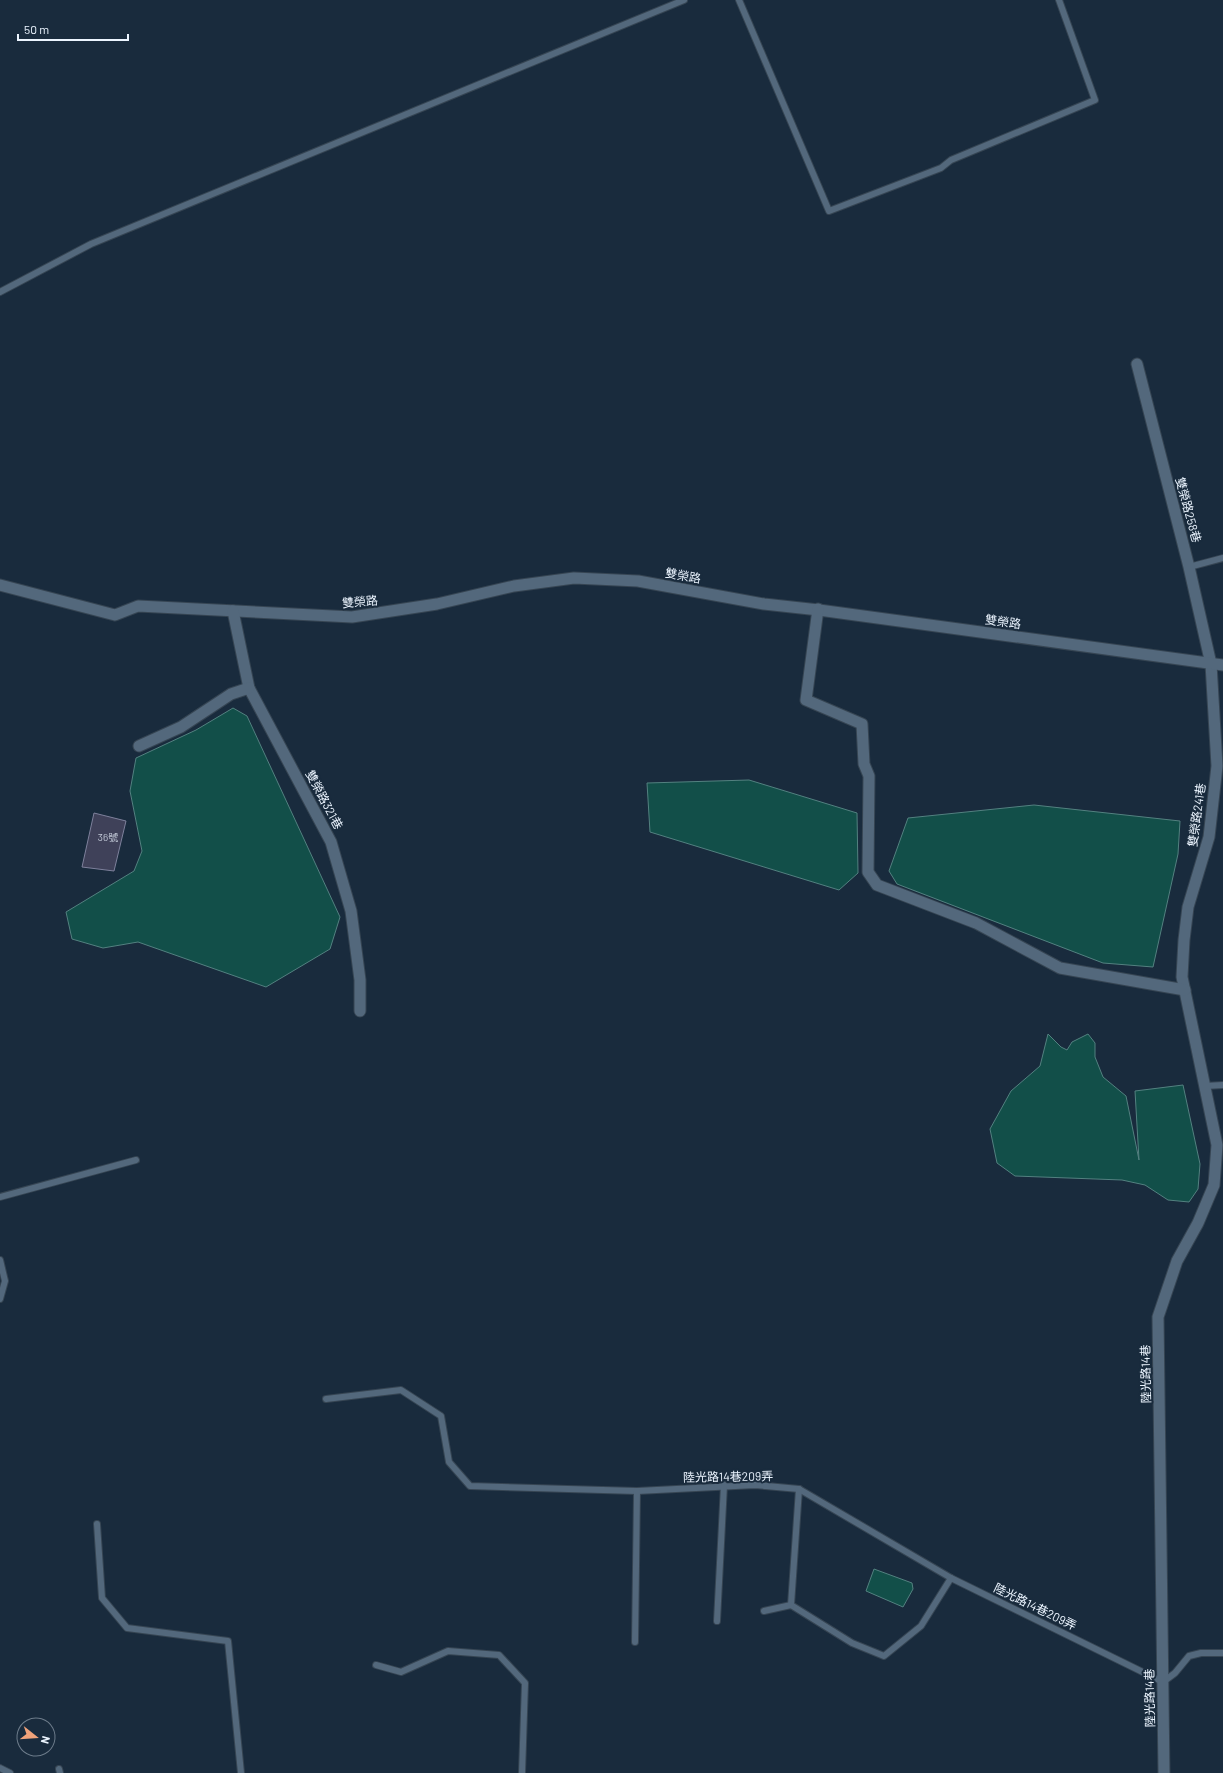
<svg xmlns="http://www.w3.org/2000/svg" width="1223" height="1773" font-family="Barlow,'Noto Sans TC',sans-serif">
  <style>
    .water { fill: #124f49; stroke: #538180 }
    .building { fill: #3f4159; stroke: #7e819c }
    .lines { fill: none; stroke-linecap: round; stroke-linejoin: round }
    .service-casing { stroke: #364553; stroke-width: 8 }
    .minor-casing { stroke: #364553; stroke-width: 13 }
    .service { stroke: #53687c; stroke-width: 6 }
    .minor { stroke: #53687c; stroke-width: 11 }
    .labels { text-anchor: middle; stroke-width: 4; stroke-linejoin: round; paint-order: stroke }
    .number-label { font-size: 10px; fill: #c1c8d6 }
    .street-label { font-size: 12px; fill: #ecf5ff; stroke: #192b3d }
  </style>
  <rect width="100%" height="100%" fill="#192b3d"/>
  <g class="water">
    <polygon points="233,708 247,716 340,917 330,949 266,987 138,942 103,948 72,939 66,912 134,871 142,851 130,791 136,758 196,730"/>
    <polygon points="749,780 857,813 858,873 839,890 650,832 647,783"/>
    <polygon points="1034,805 1180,821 1178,854 1153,967 1103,963 897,884 889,871 908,818"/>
    <polygon points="1048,1034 1061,1047 1067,1050 1072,1042 1088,1034 1095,1043 1095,1057 1103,1077 1126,1096 1139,1160 1135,1091 1183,1085 1200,1164 1198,1189 1189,1202 1168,1200 1145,1185 1122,1180 1015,1176 997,1163 990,1129 1011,1091 1040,1066"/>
    <polygon points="874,1569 912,1583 913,1589 903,1607 866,1591"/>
  </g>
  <polygon class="building" points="94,813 126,821 114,871 82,867"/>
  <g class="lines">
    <g class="service-casing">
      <g id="service">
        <polyline points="739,0 829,211 941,168 951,160 1095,100 1059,0"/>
        <polyline points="0,292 91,244 684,0"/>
        <polyline points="1189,567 1223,558"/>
        <polyline points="1205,1086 1223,1085"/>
        <polyline points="0,1197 136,1160"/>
        <polyline points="0,1260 5,1281 0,1299"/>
        <polyline points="326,1399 401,1390 441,1416 449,1462 470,1486 637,1491 755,1485 799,1489 951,1578 1163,1682 1175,1673 1189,1656 1201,1653 1223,1653"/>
        <polyline points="799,1489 791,1605 852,1643 884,1656 921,1626 951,1578"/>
        <polyline points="97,1524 102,1598 127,1628 228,1641 241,1773"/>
        <polyline points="764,1611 791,1605"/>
        <polyline points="717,1621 724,1485"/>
        <polyline points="635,1642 637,1491"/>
        <polyline points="376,1665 401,1672 448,1651 499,1655 525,1683 522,1773"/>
        <polyline points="0,1768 10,1773"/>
        <polyline points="59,1769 60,1773"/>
      </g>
    </g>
    <g class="minor-casing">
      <g id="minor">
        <polyline points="1137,364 1189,567 1211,664 1217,766 1209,837 1188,907 1184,940 1182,977 1217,1145 1214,1185 1198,1223 1177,1261 1158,1317 1164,1773"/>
        <polyline points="0,585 115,615 138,606 352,617 437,604 514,586 574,578 638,581 764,604 819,610 1223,665"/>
        <polyline points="818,609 806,700 862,724 864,764 869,776 868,872 877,885 976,923 1060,968 1185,990"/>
        <polyline points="233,611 249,688 331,842 351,911 360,980 360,1011"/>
        <polyline points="139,746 181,727 231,694 249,688"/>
      </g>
    </g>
    <use href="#service" class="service"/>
    <use href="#minor" class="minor"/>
  </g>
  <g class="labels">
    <g class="number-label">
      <text x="108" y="841">36號</text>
    </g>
    <g class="street-label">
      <text transform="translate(1188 510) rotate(75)" y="4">雙榮路258巷</text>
      <text transform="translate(683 576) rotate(10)" y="4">雙榮路</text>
      <text transform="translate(360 602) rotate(-5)" y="4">雙榮路</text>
      <text transform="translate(1003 622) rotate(8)" y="4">雙榮路</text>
      <text transform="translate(324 800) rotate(62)" y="4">雙榮路321巷</text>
      <text transform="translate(1197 815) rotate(-82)" y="4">雙榮路241巷</text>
      <text transform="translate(1146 1374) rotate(-91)" y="4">陸光路14巷</text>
      <text transform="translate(728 1477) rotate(-1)" y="4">陸光路14巷209弄</text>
      <text transform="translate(1035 1607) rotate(26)" y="4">陸光路14巷209弄</text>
      <text transform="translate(1150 1698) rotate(-91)" y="4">陸光路14巷</text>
    </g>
  </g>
  <g transform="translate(36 1737) rotate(107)"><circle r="19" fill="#192b3d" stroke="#6d7c8b"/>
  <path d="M0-3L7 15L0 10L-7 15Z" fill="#f0a27a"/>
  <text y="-6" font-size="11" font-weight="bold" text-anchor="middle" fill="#ecf5ff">N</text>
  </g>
  <path d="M18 34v6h110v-6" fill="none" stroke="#ecf5ff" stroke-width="2"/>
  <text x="24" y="34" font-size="12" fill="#ecf5ff" stroke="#192b3d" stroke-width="3" paint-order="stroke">50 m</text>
</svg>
